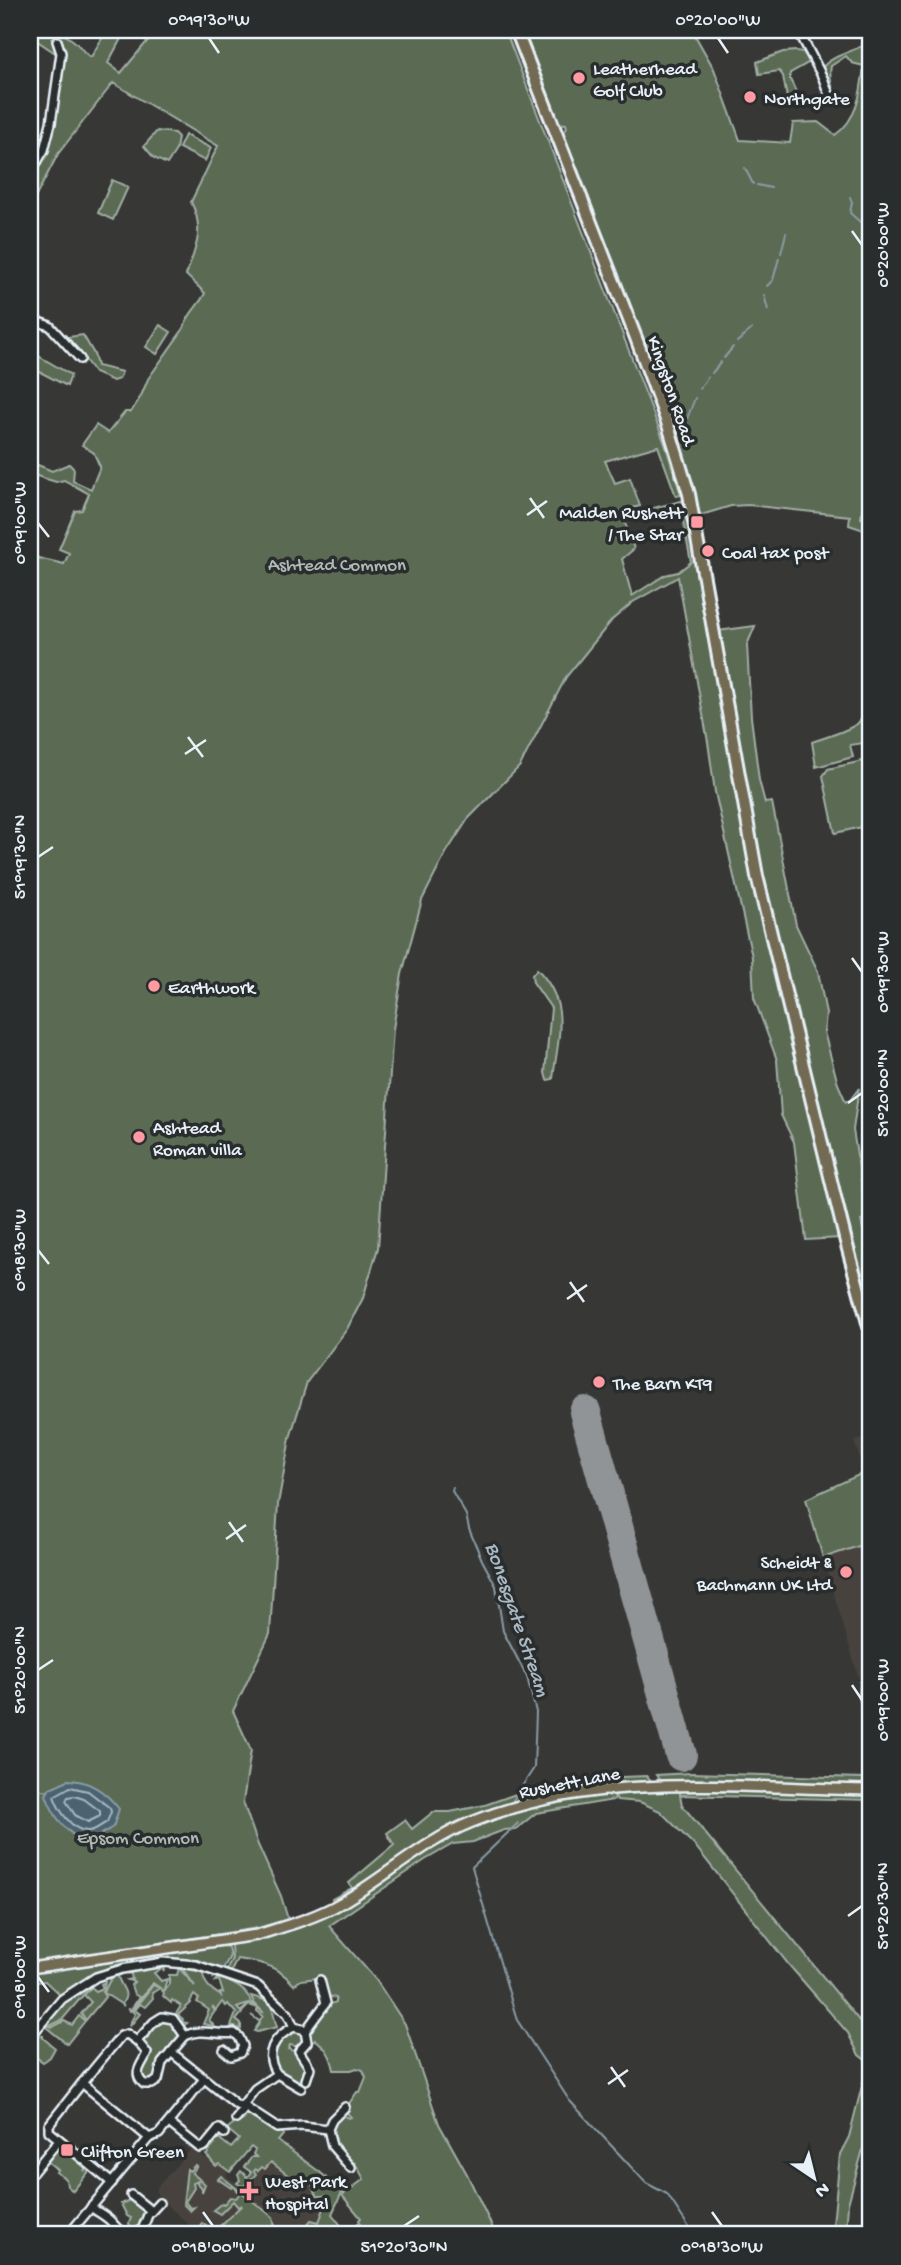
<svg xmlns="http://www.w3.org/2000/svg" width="901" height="2265" font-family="'Gochi Hand',sans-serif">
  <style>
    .built { fill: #46433d }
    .green { fill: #5a6a52; stroke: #a1aea5; stroke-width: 2 }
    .water { fill: #4b6370; stroke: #8a9ca6; stroke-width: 2 }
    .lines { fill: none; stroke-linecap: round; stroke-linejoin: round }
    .shore { stroke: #a9b8c2; stroke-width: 2 }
    .stream { stroke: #8a9ca6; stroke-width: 2 }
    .runway { stroke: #909496; stroke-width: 32 }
    .minor-casing { stroke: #e8f1f8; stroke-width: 12 }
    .major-casing { stroke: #e8f1f8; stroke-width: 14 }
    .highway-casing { stroke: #e8f1f8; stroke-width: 16 }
    .minor { stroke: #2a2d2e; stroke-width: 7 }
    .major { stroke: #736b52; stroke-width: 9 }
    .highway { stroke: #736b52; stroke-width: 10 }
    .ticks { fill: none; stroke: #e8f1f8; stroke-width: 2.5 }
    .poi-dot { fill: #ff9aa2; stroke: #2a2d2e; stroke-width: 2.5 }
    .labels { text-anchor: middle; stroke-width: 7; stroke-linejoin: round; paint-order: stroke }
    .poi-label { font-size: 19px; fill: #e8f1f8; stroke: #2a2d2e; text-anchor: start }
    .street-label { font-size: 19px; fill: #e8f1f8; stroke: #2a2d2e }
    .park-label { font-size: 19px; fill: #afbbb6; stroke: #2a2d2e }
    .water-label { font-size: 21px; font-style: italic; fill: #a9b8c2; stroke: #2a2d2e }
    .neatline { fill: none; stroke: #e8f1f8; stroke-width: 2.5 }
    .ticks-label { font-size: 18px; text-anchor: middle; fill: #e8f1f8 }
  </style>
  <rect width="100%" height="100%" fill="#373735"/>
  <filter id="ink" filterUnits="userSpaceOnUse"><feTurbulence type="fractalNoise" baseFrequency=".0143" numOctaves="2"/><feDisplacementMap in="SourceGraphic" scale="14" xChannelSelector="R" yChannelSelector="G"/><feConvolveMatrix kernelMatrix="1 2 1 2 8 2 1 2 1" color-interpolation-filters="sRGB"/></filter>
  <g filter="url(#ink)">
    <g class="built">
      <polygon points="871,1435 871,1484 870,1484 854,1442"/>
      <polygon points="871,1542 871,1679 860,1682 823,1558"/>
      <polygon points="192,2148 216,2166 219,2163 229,2171 226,2176 239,2185 245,2186 262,2167 271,2162 297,2182 311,2165 341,2192 323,2235 205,2235 196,2231 159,2198 156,2191 158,2186"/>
    </g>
    <g class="green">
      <path d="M30,30C49,30 64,30 78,45C83,50 85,54 91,57L107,30H119L124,33L108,63L121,73L145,44L162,30H505L665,444L681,495L676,496L658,446L605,461L615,483L630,478L640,506L621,511L634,549L622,559L632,596L665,575L678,572L691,562L683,521L674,510L647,513L646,510L685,500C710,607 720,716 742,824C771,963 807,1100 840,1238L806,1240L794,1142L781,1115L777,1060L754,998L752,957L715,792L708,742L678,577L633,602L612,620L566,677L520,766L468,819L446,853L422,900L402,974L393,1029L378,1248L363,1298L347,1329L307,1382L290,1438L278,1504L270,1634L233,1711L251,1750L243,1802L258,1845L281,1896L288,1919L258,1928L30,1963V556L64,564L69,553L59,549L75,511L82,510L89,494L64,480L56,482L30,474V466L38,465L52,471L69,464L74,469L73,481L91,489L100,467L94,453L82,445L96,425L108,433L125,412H131L141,396L148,379L184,328C186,315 200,305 205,293L186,275C196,248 205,229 191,202L218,146L113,83L58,154L35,198L30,197V180L41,166L49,145L57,110L64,59L30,36Z"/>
      <path d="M521,30H692L714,69L740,140L790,143L793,123L818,122L835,135C858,119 861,92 864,66L852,63L846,56L831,66C829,76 832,94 840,101L838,102L835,101L822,68C832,55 853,52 866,44L865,31L851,36L849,30H871V456L861,518L871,523V599L865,601L864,567L870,554L864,530L849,525L850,516L748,505L731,506L701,515L699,512L688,474L562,135L567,128L566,124L557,123Z"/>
      <polygon points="796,51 803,52 810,62 790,73 790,79 797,94 787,98 783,76 779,71 759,74 757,62 783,52"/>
      <polygon points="157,131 174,133 178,137 176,150 167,164 154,158 144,146"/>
      <polygon points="185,135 211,148 205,161 179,148"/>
      <polygon points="112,180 128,187 113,220 98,213"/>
      <polygon points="160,325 171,332 157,354 146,347"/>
      <polygon points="83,335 94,354 97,366 122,372 119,379 113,381 95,373 68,337"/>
      <polygon points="30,351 71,375 67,386 30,367"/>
      <polygon points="755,626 747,645 751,717 759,780 765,803 772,802 796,925 818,971 826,1014 824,1032 838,1084 846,1102 850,1100 859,1088 853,1130 867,1218 861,1221 871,1262 871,1308 791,1004 762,884 717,631"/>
      <path d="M870,660L871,747L870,742L850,745L853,757L816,767L812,742C823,738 852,730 859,722C868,712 860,676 862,661Z"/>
      <polygon points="871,759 871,825 835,833 823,776 828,769"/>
      <path d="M537,969C571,1003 558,1037 553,1079L547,1080L545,1073L551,1008L533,982L532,975Z"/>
      <polygon points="865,1472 869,1484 871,1484 871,1542 823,1558 806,1499"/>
      <polygon points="871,1679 871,1737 859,1698 860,1682"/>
      <polygon points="691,1773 862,1778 871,1776 871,1786 661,1782 656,1775"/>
      <path d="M647,1776L660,1791L678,1790L680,1793L681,1789L871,1793V1800L680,1795L682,1805L871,2035V2120L848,2204L846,2235H832L840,2154L849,2137L868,2062L859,2055L848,2033L789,1965L696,1847L660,1811L640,1802L617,1800L615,1795L614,1800L536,1813L516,1829L504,1830L473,1842L453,1844L425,1860L329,1926L376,1980L405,2024L439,2124L467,2174L496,2235H346V2230L360,2222L359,2220L361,2218L341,2194L332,2214L343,2228L341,2235C327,2235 314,2238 307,2225L311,2220L319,2222L326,2203V2196H317L310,2180L298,2183L271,2162L265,2169L262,2167L258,2171L255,2169L254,2171L256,2174L246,2185L241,2186L237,2183L240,2180L238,2175L241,2171L247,2177L251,2172L244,2167L252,2157H256L253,2154L255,2150L251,2147L230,2172L219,2164L216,2166L206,2155L209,2153L206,2149L210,2150L215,2144L212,2141L216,2136L231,2148L239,2139L227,2129L239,2119L242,2121L245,2118L242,2115L245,2111L262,2121L272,2130L282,2131L283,2135L278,2141L321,2173L344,2194L364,2179L355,2163L346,2160L335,2147L330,2135L333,2122L342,2115L349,2118L351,2117L346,2112V2108L357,2092H360L366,2077L363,2070L357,2068L351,2070H334C331,2055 326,2048 315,2039L308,2045V2032L328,2005L336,2002V1998L326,1996L317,1978L301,1980L294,1985C278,1966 261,1962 237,1959L230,1974L227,1970L232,1958L231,1946L233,1943L316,1921L339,1909L332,1899L352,1888L349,1883L394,1845L387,1833L405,1820L412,1829L433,1812H450L485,1805L516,1794L533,1793L596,1778Z"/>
      <polygon points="223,1946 228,1947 230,1956 223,1969 185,1960 167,1960 104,1972 62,1997 45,1981 30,1983 30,1971 141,1954"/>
      <path d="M163,1966L164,1971L162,1968L154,1973L161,1981L167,1979L163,1992L169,1984V1975H177L179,1968L195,1986L182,1968L216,1975L213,1979L214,1975L203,1973C204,1985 212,1990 221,1996L220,1993H223L219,1980L216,1981L219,1977C232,1983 248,1989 251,2003L264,2013L254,2003L251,1996C279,2003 269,2004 277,2027L257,2032L254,2031L260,2022L251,2015L259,2021L263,2016L257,2011L258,2008L249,2005L242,2012L241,2011L251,2003L237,2008L242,2013L236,2020L241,2024V2029L231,2026L236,2013L228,2004L226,2006L222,2002L216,2010L212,2007L215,2011L209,2020L214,2026L203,2024L209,2010L197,2002L199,1999L194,1995L190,2002L191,2003L178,2015L183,2019L182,2022L187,2023L182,2027L174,2017L181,2006L172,2000L171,2003L163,1996L164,1993L160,1988L152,1993L153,1998L145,2007L140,2004L135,2010L140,2014L130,2026L129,2025L135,2014L132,2011L153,1985L160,1988L153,1983L130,2011L127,2009L131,2010L139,1997L134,1994L131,1985L134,1982L128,1980L132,1979L131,1974L126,1973Z"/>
      <path d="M122,1974L118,1976C120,1988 131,1991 122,2004L124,2006L104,1993C108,1983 110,1975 122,1974Z"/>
      <polygon points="105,1982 103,1993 105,1997 86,2020 81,2014 91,2002 84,1995 91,1987 96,1991 103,1988 101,1984"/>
      <polygon points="90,1983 91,1986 62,2020 52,2025 45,2023 64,1999"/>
      <polygon points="79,2016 85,2021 67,2044 46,2027 45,2025 53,2027 64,2021 72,2025"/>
      <polygon points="169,2019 181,2036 158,2077 149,2083 141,2079 140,2070 147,2057 141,2039 143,2036 147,2039 151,2034 148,2032 159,2021"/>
      <path d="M291,2030H301L304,2041L299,2047L290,2045L288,2049L296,2052L307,2065L304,2081L296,2083C276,2071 273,2070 274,2046Z"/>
      <polygon points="35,2035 43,2036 43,2038 55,2048 50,2057 43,2062 30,2053 30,2042"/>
      <polygon points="58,2147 61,2147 86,2167 84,2171 87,2168 90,2170 73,2191 67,2186 66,2179 56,2172 58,2170 48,2162 52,2153"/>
      <polygon points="195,2165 197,2166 192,2173 205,2184 202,2192 202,2188 197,2184 198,2181 193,2183 194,2188 185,2202 190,2208 194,2207 190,2211 183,2204 187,2169 190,2171"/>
      <polygon points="221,2176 273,2217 277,2235 214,2235 200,2227 202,2223 215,2233 220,2226 242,2205 238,2207 233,2201 220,2214 213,2210 222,2203 224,2204 230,2197 236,2198 240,2193 233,2186 231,2188 218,2179"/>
      <polygon points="132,2199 146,2213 141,2227 131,2232 129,2223 131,2218 127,2216 121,2204"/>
    </g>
    <path class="water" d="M68,1780C90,1780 106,1792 119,1809L113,1827C106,1831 97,1839 87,1839C67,1839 52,1812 46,1795L50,1788Z"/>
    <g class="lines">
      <g class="shore">
        <path d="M70,1787L88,1791L110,1808L111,1812L107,1822C101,1825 94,1832 87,1831C72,1831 58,1809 54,1796Z"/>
        <polygon points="74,1796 84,1799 100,1811 100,1816 88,1822 75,1815 66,1801 68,1797"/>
      </g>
      <g class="stream">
        <polyline points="867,132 871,115"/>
        <polyline points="745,168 753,184"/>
        <polyline points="757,185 771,188"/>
        <polyline points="850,197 852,202 850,213 860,222"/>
        <polyline points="781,253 786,233"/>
        <polyline points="767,286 773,280 779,258"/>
        <polyline points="764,295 768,310"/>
        <polyline points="737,342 752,329"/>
        <polyline points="724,358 733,347"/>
        <polyline points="712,373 721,362"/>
        <polyline points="699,389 708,377"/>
        <polyline points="682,432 695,398"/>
        <polyline points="453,1487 452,1491 466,1515 469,1529 482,1560 496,1586 503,1631 527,1677 536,1712 534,1768 513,1800"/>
        <polyline points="30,1788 48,1791"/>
        <polyline points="518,1823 472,1867 517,2020 569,2100 646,2183 667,2194 694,2235"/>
      </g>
      <polyline class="runway" points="585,1412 681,1755"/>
      <g class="minor-casing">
        <g id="minor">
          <polyline points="798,30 823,78 829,95"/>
          <polyline points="30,174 44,150 51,123 61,53 57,41"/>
          <polyline points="30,319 50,326 80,359"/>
          <polyline points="294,2027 306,2030 326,2003 320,1980"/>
          <polyline points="305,2031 307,2042 299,2051 310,2068 306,2080"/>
          <path d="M30,2037L62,1999L96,1977L122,1969L163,1962L196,1965L258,1986L288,2014L294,2027C274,2036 263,2054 277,2074L255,2089L242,2106"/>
          <path d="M137,2041L147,2053C143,2064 131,2073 144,2084H152L158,2080L162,2063L185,2036"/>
          <polyline points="171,2052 237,2105 245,2107 277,2128 302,2126 328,2129 332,2120 345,2107"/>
          <polyline points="277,2074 301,2088"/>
          <path d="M82,2083L121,2036L127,2034L137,2041L154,2022L162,2017L173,2019L185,2036C202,2027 216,2036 234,2033L239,2037L243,2046L240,2053L231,2056L224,2050"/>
          <polyline points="236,2119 246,2107"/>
          <polyline points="169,2123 200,2148 205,2146 219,2129 224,2133"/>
          <polyline points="328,2129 332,2146 351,2168"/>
          <polyline points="149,2138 159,2134 204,2079"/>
          <polyline points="32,2173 59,2140"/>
          <polyline points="112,2183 49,2131 49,2125 82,2083 149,2138"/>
          <polyline points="131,2195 151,2211"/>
          <path d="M91,2207C96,2211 102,2214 107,2218C120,2228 122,2243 142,2230L148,2215L159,2203"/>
          <polyline points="68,2235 149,2138"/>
          <polyline points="185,2235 188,2232"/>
        </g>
      </g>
      <g class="major-casing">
        <path id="major" d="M30,1968L257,1935C286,1926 315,1918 341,1903C386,1877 424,1841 472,1822C599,1770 738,1788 871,1790"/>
      </g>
      <g class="highway-casing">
        <polyline id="highway" points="516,30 636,338 668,425 689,494 757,876 846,1242 871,1334"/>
      </g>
      <use href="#minor" class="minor"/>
      <use href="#major" class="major"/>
      <use href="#highway" class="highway"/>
    </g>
  </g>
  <path class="ticks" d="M209,38L219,53M718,38L728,53M852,231L862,245M530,498L544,518M527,515L547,501M38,523L49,537M188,737L203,757M185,754L206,740M38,857L53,847M852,958L862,972M848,1103L862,1093M38,1250L49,1264M570,1282L584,1302M567,1299L587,1285M229,1522L243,1542M226,1539L246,1525M38,1670L53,1660M852,1685L862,1700M848,1916L862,1906M38,1977L49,1992M611,2067L625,2087M608,2084L628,2070M203,2212L213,2226M712,2212L722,2226M404,2226L419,2216"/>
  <g class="poi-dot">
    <circle cx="579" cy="78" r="7"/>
    <circle cx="750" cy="97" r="7"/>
    <rect x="690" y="515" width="14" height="14" rx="3.5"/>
    <circle cx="708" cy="551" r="7"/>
    <circle cx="154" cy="986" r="7"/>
    <circle cx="139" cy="1137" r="7"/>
    <circle cx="599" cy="1382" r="7"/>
    <circle cx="846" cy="1572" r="7"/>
    <rect x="60" y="2143" width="14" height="14" rx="3.5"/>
    <path d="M245.5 2180.5h7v7h7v7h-7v7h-7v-7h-7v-7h7z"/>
  </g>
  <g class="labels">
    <g class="poi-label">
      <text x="593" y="74">Leatherhead<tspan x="593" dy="22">Golf Club</tspan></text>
      <text x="764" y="104">Northgate</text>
      <text x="683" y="518" text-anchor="end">Malden Rushett<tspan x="683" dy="22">/ The Star</tspan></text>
      <text x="722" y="558">Coal tax post</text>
      <text x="168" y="993">Earthwork</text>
      <text x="153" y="1133">Ashtead<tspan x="153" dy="22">Roman villa</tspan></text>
      <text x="613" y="1389">The Barn KT9</text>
      <text x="832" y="1568" text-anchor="end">Scheidt &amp;<tspan x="832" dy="22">Bachmann UK Ltd</tspan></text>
      <text x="81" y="2157">Clifton Green</text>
      <text x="265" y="2187">West Park<tspan x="265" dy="22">Hospital</tspan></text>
    </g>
    <g class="street-label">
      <text transform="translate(673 390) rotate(71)" y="7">Kingston Road</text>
      <text transform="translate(569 1781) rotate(-11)" y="7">Rushett Lane</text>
    </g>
    <g class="park-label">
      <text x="337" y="570">Ashtead Common</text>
      <text x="138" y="1843">Epsom Common</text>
    </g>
    <g class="water-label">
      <text transform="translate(519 1619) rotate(71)" y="7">Bonesgate Stream</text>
    </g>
  </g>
  <rect width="901" height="2265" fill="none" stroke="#2a2d2e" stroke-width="77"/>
  <g transform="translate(814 2178) rotate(145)" stroke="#2a2d2e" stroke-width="5" paint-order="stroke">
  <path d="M0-5L12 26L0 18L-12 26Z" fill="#e8f1f8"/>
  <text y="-10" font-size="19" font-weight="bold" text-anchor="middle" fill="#e8f1f8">N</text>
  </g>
  <rect x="38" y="38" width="824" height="2188" class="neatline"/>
  <g class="ticks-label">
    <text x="209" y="25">0°19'30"W</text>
    <text x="718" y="25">0°20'00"W</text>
    <text transform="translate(882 245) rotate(-90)" y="6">0°20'00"W</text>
    <text transform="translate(19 523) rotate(-90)" y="6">0°19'00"W</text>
    <text transform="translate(19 857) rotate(-90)" y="6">51°19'30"N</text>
    <text transform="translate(882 972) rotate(-90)" y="6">0°19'30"W</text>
    <text transform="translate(882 1093) rotate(-90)" y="6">51°20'00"N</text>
    <text transform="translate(19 1250) rotate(-90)" y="6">0°18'30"W</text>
    <text transform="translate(19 1670) rotate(-90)" y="6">51°20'00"N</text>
    <text transform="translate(882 1700) rotate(-90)" y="6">0°19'00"W</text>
    <text transform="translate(882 1906) rotate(-90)" y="6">51°20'30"N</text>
    <text transform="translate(19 1977) rotate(-90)" y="6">0°18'00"W</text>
    <text x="213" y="2252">0°18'00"W</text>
    <text x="404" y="2252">51°20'30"N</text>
    <text x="722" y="2252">0°18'30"W</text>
  </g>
</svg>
